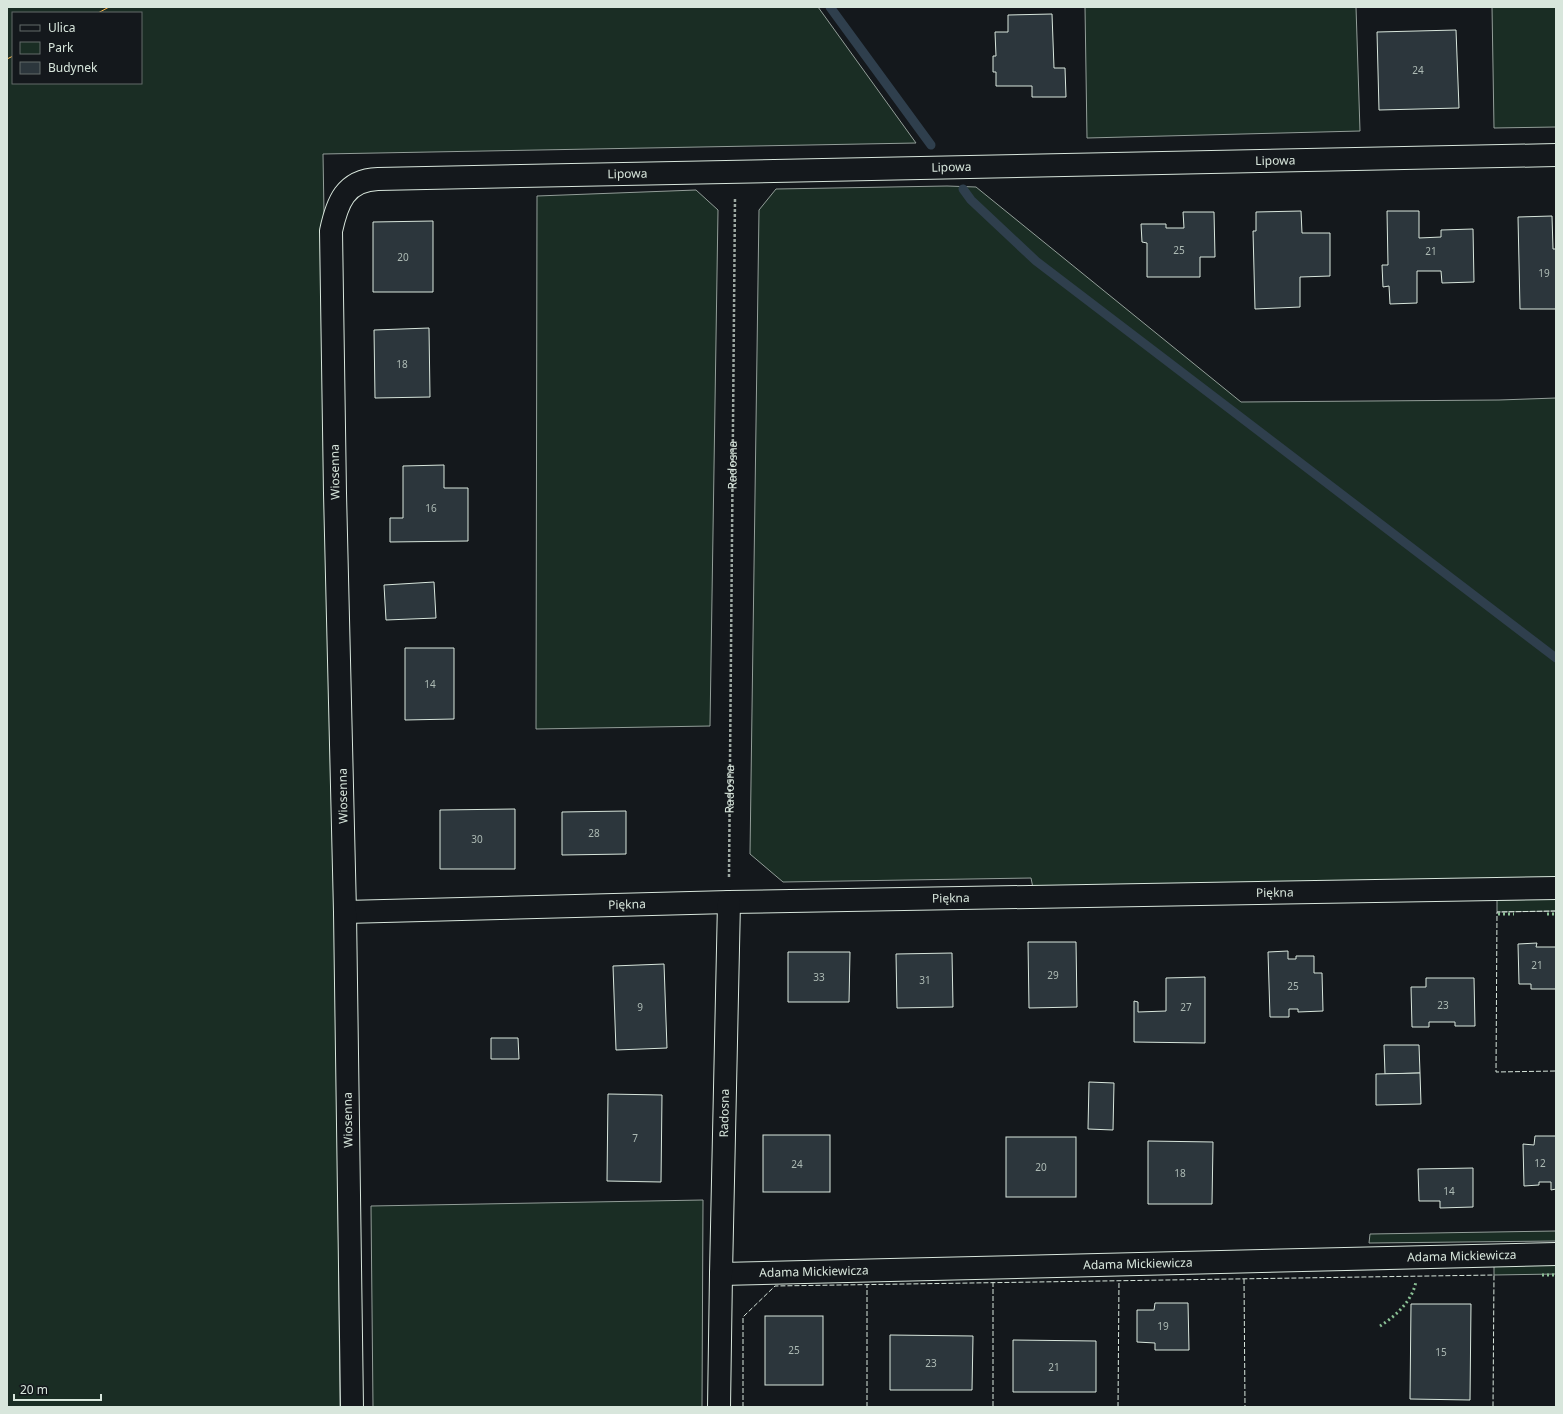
<svg xmlns="http://www.w3.org/2000/svg" width="1563" height="1414" font-family="'Noto Sans',sans-serif">
  <style>
    .green { fill: #1a2d24; stroke: #939e99; fill-rule: evenodd }
    .lines { fill: none; stroke-linecap: round; stroke-linejoin: round }
    .stream { stroke: #2f3f4d; stroke-width: 9 }
    .building { fill: #2c363c; stroke: #d8e6dc }
    .street-casing { stroke: #d8e6dc; stroke-width: 24 }
    .path { stroke: #9da8a2; stroke-width: 2.5; stroke-dasharray: 3 2; stroke-linecap: butt }
    .street { stroke: #14181c; stroke-width: 22 }
    .hedge { stroke: #8ac095; stroke-width: 3; stroke-dasharray: 2 3; stroke-linecap: butt }
    .fence { stroke: #d8e6dc; stroke-width: 1; stroke-dasharray: 5 2; stroke-linecap: butt }
    .power { stroke: #ffb74d; stroke-width: 1; stroke-dasharray: 14 3 2 3; stroke-linecap: butt }
    .labels { text-anchor: middle; stroke-width: 3; stroke-linejoin: round; paint-order: stroke }
    .number-label { font-size: 10px; fill: #adbab4 }
    .street-label { font-size: 12px; fill: #d8e6dc; stroke: #14181c }
  </style>
  <rect width="100%" height="100%" fill="#14181c"/>
  <g class="green">
    <path d="M7,7H818L916,143L323,154L335,860L340,1407H7ZM13,13H141V83H13Z"/>
    <polygon points="1085,7 1356,7 1360,131 1087,138"/>
    <polygon points="1492,7 1556,7 1556,127 1494,128"/>
    <polygon points="947,186 976,187 1241,402 1499,400 1556,398 1556,878 1033,888 1031,878 783,882 750,854 759,210 776,189"/>
    <polygon points="696,190 718,210 710,726 536,729 537,196"/>
    <polygon points="1556,899 1556,911 1497,912 1497,900"/>
    <polygon points="703,1200 702,1407 373,1407 371,1206"/>
    <polygon points="1556,1231 1556,1241 1369,1243 1370,1234"/>
    <polygon points="1556,1263 1556,1274 1494,1275 1494,1264"/>
  </g>
  <g class="lines">
    <g class="stream">
      <polyline points="830,7 931,145"/>
      <polyline points="963,189 971,200 1036,261 1556,658"/>
    </g>
  </g>
  <g class="building">
    <polygon points="1052,14 1054,68 1065,68 1066,97 1032,97 1032,86 996,86 996,72 993,72 993,56 996,56 995,32 1008,32 1008,15"/>
    <polygon points="1456,30 1459,108 1379,110 1377,32"/>
    <polygon points="1301,211 1302,233 1330,233 1330,276 1300,277 1300,307 1255,309 1253,231 1256,231 1256,212"/>
    <polygon points="1387,211 1419,211 1419,238 1441,237 1441,230 1473,229 1474,282 1442,283 1441,271 1417,271 1417,303 1390,304 1389,286 1383,287 1382,265 1388,265"/>
    <polygon points="1183,212 1214,212 1215,257 1200,257 1200,277 1147,277 1147,243 1142,242 1141,224 1166,224 1166,228 1184,228"/>
    <polygon points="1552,216 1553,249 1556,249 1556,309 1520,309 1518,217"/>
    <polygon points="433,221 433,292 373,292 373,222"/>
    <polygon points="429,328 430,397 375,398 374,330"/>
    <polygon points="444,465 444,488 468,488 468,541 390,542 390,518 403,518 403,466"/>
    <polygon points="434,582 436,618 386,620 384,585"/>
    <polygon points="405,648 454,648 454,719 405,720"/>
    <polygon points="515,809 515,869 440,869 440,810"/>
    <polygon points="626,811 626,854 562,855 562,812"/>
    <polygon points="1028,942 1076,942 1077,1007 1029,1008"/>
    <polygon points="1537,943 1536,947 1556,947 1556,989 1531,989 1531,984 1519,984 1518,944"/>
    <polygon points="1288,951 1288,959 1296,959 1296,956 1314,956 1314,973 1322,973 1323,1011 1298,1012 1298,1009 1289,1009 1289,1017 1270,1017 1268,952"/>
    <polygon points="788,952 850,952 849,1002 788,1002"/>
    <polygon points="952,953 953,1007 897,1008 896,954"/>
    <polygon points="664,964 667,1048 616,1050 613,966"/>
    <polygon points="1205,977 1205,1043 1134,1042 1134,1001 1138,1002 1138,1012 1166,1011 1166,978"/>
    <polygon points="1426,978 1474,978 1475,1026 1455,1026 1455,1022 1429,1022 1429,1027 1412,1027 1411,987 1426,987"/>
    <polygon points="491,1038 518,1038 519,1059 491,1059"/>
    <polygon points="1384,1045 1419,1045 1420,1073 1385,1074"/>
    <polygon points="1420,1073 1421,1104 1376,1105 1376,1074"/>
    <polygon points="1089,1082 1114,1083 1113,1130 1088,1129"/>
    <polygon points="608,1094 662,1095 661,1182 607,1181"/>
    <rect x="763" y="1135" width="67" height="57"/>
    <polygon points="1535,1136 1556,1136 1556,1189 1551,1190 1551,1182 1539,1182 1539,1185 1524,1186 1523,1144 1534,1145"/>
    <rect x="1006" y="1137" width="70" height="60"/>
    <polygon points="1148,1141 1213,1142 1212,1204 1148,1204"/>
    <polygon points="1473,1168 1473,1207 1440,1208 1440,1201 1419,1201 1418,1169"/>
    <polygon points="1155,1303 1188,1303 1189,1350 1155,1350 1155,1343 1137,1342 1137,1310 1154,1310"/>
    <polygon points="1411,1304 1471,1304 1470,1400 1410,1399"/>
    <rect x="765" y="1316" width="58" height="69"/>
    <polygon points="890,1335 973,1336 972,1390 890,1390"/>
    <polygon points="1013,1340 1096,1341 1096,1392 1013,1392"/>
  </g>
  <g class="lines">
    <g class="street-casing">
      <g id="street">
        <path id="s2" d="M345,912L729,902L1556,888"/>
        <path id="s3" d="M721,1274L1556,1254"/>
        <path id="s4" d="M352,1407L345,912L335,493L331,231C337,203 345,180 378,179L1556,155"/>
        <path id="s5" d="M719,1407L721,1274L729,902"/>
      </g>
    </g>
    <path class="path" id="s1" d="M729,877L735,198"/>
    <use href="#street" class="street"/>
    <g class="hedge">
      <polyline points="1498,914 1514,914"/>
      <polyline points="1547,914 1556,914"/>
      <polyline points="1542,1275 1556,1275"/>
      <path d="M1380,1326C1396,1316 1413,1300 1416,1281"/>
    </g>
    <g class="fence">
      <polyline points="1556,911 1497,912 1496,1072 1556,1071"/>
      <polyline points="1244,1279 1245,1407"/>
      <polyline points="993,1282 993,1407"/>
      <polyline points="743,1407 743,1317 775,1286 1494,1275 1493,1407"/>
      <polyline points="867,1407 867,1284"/>
      <polyline points="1118,1407 1119,1281"/>
    </g>
    <g class="power">
      <polyline points="98,13 109,7"/>
      <polyline points="7,59 13,56"/>
    </g>
  </g>
  <g class="labels">
    <g class="number-label">
      <text x="1418" y="74">24</text>
      <text x="1179" y="254">25</text>
      <text x="1431" y="255">21</text>
      <text x="403" y="261">20</text>
      <text x="1544" y="277">19</text>
      <text x="402" y="368">18</text>
      <text x="431" y="512">16</text>
      <text x="430" y="688">14</text>
      <text x="594" y="837">28</text>
      <text x="477" y="843">30</text>
      <text x="1537" y="969">21</text>
      <text x="1053" y="979">29</text>
      <text x="819" y="981">33</text>
      <text x="925" y="984">31</text>
      <text x="1293" y="990">25</text>
      <text x="1443" y="1009">23</text>
      <text x="640" y="1011">9</text>
      <text x="1186" y="1011">27</text>
      <text x="635" y="1142">7</text>
      <text x="1540" y="1167">12</text>
      <text x="797" y="1168">24</text>
      <text x="1041" y="1171">20</text>
      <text x="1180" y="1177">18</text>
      <text x="1449" y="1195">14</text>
      <text x="1163" y="1330">19</text>
      <text x="794" y="1354">25</text>
      <text x="1441" y="1356">15</text>
      <text x="931" y="1367">23</text>
      <text x="1054" y="1371">21</text>
    </g>
    <g class="street-label">
      <text dy="4" stroke="none"><textPath href="#s4" startOffset="2151">Lipowa</textPath></text>
      <text dy="4" stroke="none"><textPath href="#s4" startOffset="1827">Lipowa</textPath></text>
      <text dy="4" stroke="none"><textPath href="#s4" startOffset="1503">Lipowa</textPath></text>
      <text dy="4" stroke="none"><textPath href="#s1" startOffset="412">Radosna</textPath></text>
      <text transform="translate(335 472) rotate(-91)" y="4">Wiosenna</text>
      <text dy="4" stroke="none"><textPath href="#s1" startOffset="88">Radosna</textPath></text>
      <text transform="translate(343 796) rotate(-91)" y="4">Wiosenna</text>
      <text dy="4" stroke="none"><textPath href="#s2" startOffset="930">Piękna</textPath></text>
      <text dy="4" stroke="none"><textPath href="#s2" startOffset="606">Piękna</textPath></text>
      <text dy="4" stroke="none"><textPath href="#s2" startOffset="282">Piękna</textPath></text>
      <text dy="4" stroke="none"><textPath href="#s5" startOffset="294">Radosna</textPath></text>
      <text transform="translate(348 1120) rotate(-91)" y="4">Wiosenna</text>
      <text dy="4" stroke="none"><textPath href="#s3" startOffset="741">Adama Mickiewicza</textPath></text>
      <text dy="4" stroke="none"><textPath href="#s3" startOffset="417">Adama Mickiewicza</textPath></text>
      <text dy="4" stroke="none"><textPath href="#s3" startOffset="93">Adama Mickiewicza</textPath></text>
    </g>
  </g>
  <rect width="1563" height="1414" fill="none" stroke="#d8e6dc" stroke-width="16"/>
  <rect x="12" y="12" width="130" height="72" fill="#14181c" stroke="#626a69"/>
  <rect x="20" y="25" width="20" height="6" fill="#14181c" stroke="#626a69"/>
  <text x="48" y="32" font-size="12" fill="#d8e6dc">Ulica</text>
  <rect x="20" y="42" width="20" height="12" fill="#1a2d24" stroke="#626a69"/>
  <text x="48" y="52" font-size="12" fill="#d8e6dc">Park</text>
  <rect x="20" y="62" width="20" height="12" fill="#2c363c" stroke="#626a69"/>
  <text x="48" y="72" font-size="12" fill="#d8e6dc">Budynek</text>
  <path d="M14 1394v6h87v-6" fill="none" stroke="#d8e6dc" stroke-width="2"/>
  <text x="20" y="1394" font-size="12" fill="#d8e6dc" stroke="#14181c" stroke-width="3" paint-order="stroke">20 m</text>
</svg>
